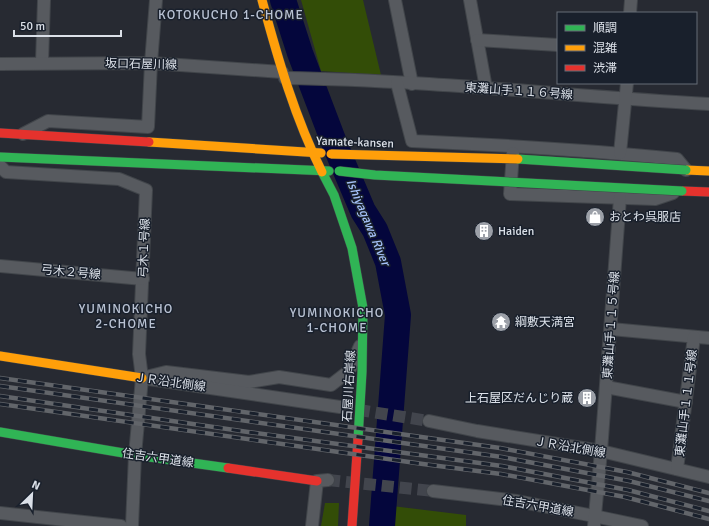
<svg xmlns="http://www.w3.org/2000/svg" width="709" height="526" font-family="Signika,'Noto Sans JP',sans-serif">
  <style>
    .green { fill: #334d07 }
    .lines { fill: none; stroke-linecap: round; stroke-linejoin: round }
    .river { stroke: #04063c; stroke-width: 26 }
    .street-tunnel { stroke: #42454d; stroke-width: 12; stroke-dasharray: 12 6; stroke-linecap: butt }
    .street-casing { stroke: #41454a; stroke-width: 14 }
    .fast-casing { stroke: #41454a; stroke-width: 10 }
    .slow-casing { stroke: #41454a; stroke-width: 10 }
    .jam-casing { stroke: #41454a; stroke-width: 10 }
    .street { stroke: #575a5f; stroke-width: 12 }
    .fast { stroke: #30b455; stroke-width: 9 }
    .slow { stroke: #ff9f0a; stroke-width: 9 }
    .jam { stroke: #e5322d; stroke-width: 9 }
    .rail-casing { stroke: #62656a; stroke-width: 4.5 }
    .rail { stroke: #19202c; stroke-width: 3; stroke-dasharray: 9; stroke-linecap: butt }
    .fast-bridge-casing { stroke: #41454a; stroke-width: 10; stroke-linecap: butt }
    .slow-bridge-casing { stroke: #41454a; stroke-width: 10; stroke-linecap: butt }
    .fast-bridge { stroke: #30b455; stroke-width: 9 }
    .slow-bridge { stroke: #ff9f0a; stroke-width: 9 }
    .labels { text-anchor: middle; stroke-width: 3; stroke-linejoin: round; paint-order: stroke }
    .street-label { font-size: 12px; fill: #dbe0e8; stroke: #19202c }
    .poi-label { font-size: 12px; fill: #dbe0e8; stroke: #19202c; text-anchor: start }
    .neighbourhood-label { font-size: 13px; letter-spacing: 1px; fill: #b9c2d3; stroke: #19202c }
    .water-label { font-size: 13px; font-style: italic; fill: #a3bff6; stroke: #19202c }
  </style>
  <rect width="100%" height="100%" fill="#272a32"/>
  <g class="green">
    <polygon points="301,0 363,0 381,75 321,71"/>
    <polygon points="325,503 339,503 338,526 321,526"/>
    <polygon points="392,506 466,515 466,526 390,526"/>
  </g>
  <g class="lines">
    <polyline class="river" points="283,0 300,53 335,145 363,211 375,230 388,262 398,315 382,526"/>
    <g class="street-tunnel">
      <polyline points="340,407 429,421"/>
      <polyline points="328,480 433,491"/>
    </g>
    <g class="street-casing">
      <g id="street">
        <polyline points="395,0 412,84"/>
        <polyline points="470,0 486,88"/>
        <polyline points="630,13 631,0"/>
        <polyline points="477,40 558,45"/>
        <polyline points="42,63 44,0"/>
        <polyline points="0,64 151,63 282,72"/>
        <path d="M285,78C427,80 568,96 709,104"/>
        <path d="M397,83L412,141C501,145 589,150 677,159L686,170"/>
        <polyline points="23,134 48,121 148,127 151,63 156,0"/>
        <polyline points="513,153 510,194 655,199 673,193"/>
        <polyline points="620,153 627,83"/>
        <polyline points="0,166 6,172 119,179 146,190 139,354 142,378 135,455 132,526"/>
        <polyline points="0,266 143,279"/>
        <polyline points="611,329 709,338"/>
        <polyline points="142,378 166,372 249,382 279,377 331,385 349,371 360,346"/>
        <polyline points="149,379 340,407"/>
        <polyline points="606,387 686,402"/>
        <polyline points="429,421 477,431 601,451 709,477"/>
        <polyline points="677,469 694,337"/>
        <polyline points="433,491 517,501 594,516 642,526"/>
        <polyline points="0,513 121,526"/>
        <polyline points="312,526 317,481 328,480"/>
        <polyline points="594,526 601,451 620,198"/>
      </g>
    </g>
    <g class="fast-casing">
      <g id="fast">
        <polyline points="0,157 329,171"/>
        <polyline points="322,172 334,195 352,248 363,308 362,372 358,439"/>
        <polyline points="0,432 135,455 228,468"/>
      </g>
    </g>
    <g class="slow-casing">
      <g id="slow">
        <path d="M262,0C278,59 295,118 322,172"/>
        <polyline points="149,142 321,153"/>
        <polyline points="686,170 709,171"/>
        <polyline points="0,356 142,378"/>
      </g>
    </g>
    <g class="jam-casing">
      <g id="jam">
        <polyline points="0,133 149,142"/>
        <polyline points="682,191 709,192"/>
        <polyline points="228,468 317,481"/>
        <polyline points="352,526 358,439"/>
      </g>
    </g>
    <use href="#street" class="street"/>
    <use href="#fast" class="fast"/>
    <use href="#slow" class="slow"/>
    <use href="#jam" class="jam"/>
    <g class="rail-casing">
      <g id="rail">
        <polyline points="0,378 500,448 627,472 709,493"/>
        <polyline points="0,386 502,457 629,481 709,501"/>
        <polyline points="0,396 248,432 502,466 628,490 709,511"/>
        <polyline points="0,404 423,464 501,474 625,497 709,519"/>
      </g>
    </g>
    <use href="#rail" class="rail"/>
    <g class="fast-bridge-casing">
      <g id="fast-bridge">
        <polyline points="518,159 686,170"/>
        <polyline points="339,171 375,175 682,191"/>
      </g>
    </g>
    <g class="slow-bridge-casing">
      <polyline id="slow-bridge" points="331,154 518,159"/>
    </g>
    <use href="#fast-bridge" class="fast-bridge"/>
    <use href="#slow-bridge" class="slow-bridge"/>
  </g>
  <defs>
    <g id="shop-disc" transform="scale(1)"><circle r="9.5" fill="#9ca0a8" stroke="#19202c"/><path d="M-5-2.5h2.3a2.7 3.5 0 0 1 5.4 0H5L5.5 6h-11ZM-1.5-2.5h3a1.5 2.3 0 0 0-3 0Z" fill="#fff"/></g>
    <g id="building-disc" transform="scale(1)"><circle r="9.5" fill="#9ca0a8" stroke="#19202c"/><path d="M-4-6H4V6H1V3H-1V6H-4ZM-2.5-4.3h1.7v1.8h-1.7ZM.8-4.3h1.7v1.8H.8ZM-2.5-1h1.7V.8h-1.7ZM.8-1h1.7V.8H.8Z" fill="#fff"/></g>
    <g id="temple-disc" transform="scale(1)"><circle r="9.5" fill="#9ca0a8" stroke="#19202c"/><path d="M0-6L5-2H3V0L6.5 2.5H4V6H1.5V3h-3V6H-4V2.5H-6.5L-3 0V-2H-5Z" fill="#fff"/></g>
  </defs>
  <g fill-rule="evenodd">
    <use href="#shop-disc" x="595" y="217"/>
    <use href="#building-disc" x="484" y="231"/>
    <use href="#temple-disc" x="501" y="322"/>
    <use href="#building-disc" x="587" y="398"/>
  </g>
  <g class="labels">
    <g class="street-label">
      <text transform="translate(141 64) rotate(1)" y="4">坂口石屋川線</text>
      <text transform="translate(519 91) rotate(4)" y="4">東灘山手１１６号線</text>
      <text transform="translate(355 142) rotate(2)" y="4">Yamate-kansen</text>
      <text transform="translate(144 248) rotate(-88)" y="4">弓木１号線</text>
      <text transform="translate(71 272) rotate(5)" y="4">弓木２号線</text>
      <text transform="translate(611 325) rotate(-86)" y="4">東灘山手１１５号線</text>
      <text transform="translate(170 382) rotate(8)" y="4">ＪＲ沿北側線</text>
      <text transform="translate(349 386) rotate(-87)" y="4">石屋川右岸線</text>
      <text transform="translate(686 403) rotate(-83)" y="4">東灘山手１１１号線</text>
      <text transform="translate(570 447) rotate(10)" y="4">ＪＲ沿北側線</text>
      <text transform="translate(158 458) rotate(8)" y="4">住吉六甲道線</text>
      <text transform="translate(538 506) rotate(10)" y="4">住吉六甲道線</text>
    </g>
    <g class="poi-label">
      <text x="609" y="221">おとわ呉服店</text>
      <text x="498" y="235">Haiden</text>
      <text x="515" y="326">綱敷天満宮</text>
      <text x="573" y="402" text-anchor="end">上石屋区だんじり蔵</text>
    </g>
    <g class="neighbourhood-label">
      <text x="231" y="19">KOTOKUCHO 1-CHOME</text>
      <text x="126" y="313">YUMINOKICHO<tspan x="126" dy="15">2-CHOME</tspan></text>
      <text x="337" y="317">YUMINOKICHO<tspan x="337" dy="15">1-CHOME</tspan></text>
    </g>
    <g class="water-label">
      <text transform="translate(369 222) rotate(67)" y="5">Ishiyagawa River</text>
    </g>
  </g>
  <rect x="557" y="12" width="140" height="72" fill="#19202c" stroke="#676d77"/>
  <rect x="565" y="25" width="20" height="6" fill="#30b455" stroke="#676d77"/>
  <text x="593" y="32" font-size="12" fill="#dbe0e8">順調</text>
  <rect x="565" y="45" width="20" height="6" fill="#ff9f0a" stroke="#676d77"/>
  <text x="593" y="52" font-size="12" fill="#dbe0e8">混雑</text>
  <rect x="565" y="65" width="20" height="6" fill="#e5322d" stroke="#676d77"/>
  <text x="593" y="72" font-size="12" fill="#dbe0e8">渋滞</text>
  <g transform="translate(32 494) rotate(24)" stroke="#19202c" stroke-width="3" paint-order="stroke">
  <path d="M0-3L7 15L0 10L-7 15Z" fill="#dbe0e8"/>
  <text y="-6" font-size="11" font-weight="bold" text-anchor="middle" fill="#dbe0e8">N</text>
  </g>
  <path d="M14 30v6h107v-6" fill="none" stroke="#dbe0e8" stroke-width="2"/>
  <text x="20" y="30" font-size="12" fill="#dbe0e8" stroke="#19202c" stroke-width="3" paint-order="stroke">50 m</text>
</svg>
